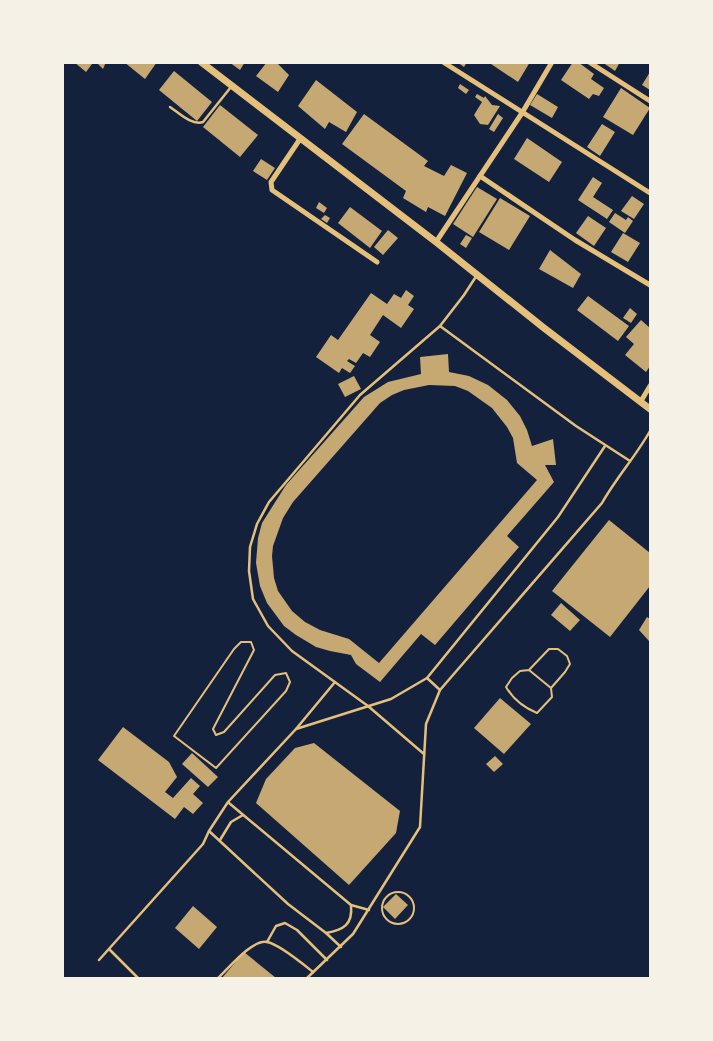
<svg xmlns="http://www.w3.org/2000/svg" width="713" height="1041" font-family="'PT Sans Narrow',sans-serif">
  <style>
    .building { fill: #c6a872; fill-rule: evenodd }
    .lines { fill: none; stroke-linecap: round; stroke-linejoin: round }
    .path { stroke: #e5c07b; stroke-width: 2 }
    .service { stroke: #e5c07b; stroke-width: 2.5 }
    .minor { stroke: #e5c07b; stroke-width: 5 }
    .tertiary { stroke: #e5c07b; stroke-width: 7 }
  </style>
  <rect width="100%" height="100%" fill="#14213d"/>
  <g class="building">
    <polygon points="74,62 90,62 92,64 86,72"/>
    <polygon points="96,62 106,62 103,69"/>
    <polygon points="124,62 157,62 145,79"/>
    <polygon points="229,62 245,62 240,70"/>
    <polygon points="267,62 276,62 289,75 278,92 256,76"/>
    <polygon points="457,62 467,62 464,67"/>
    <polygon points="488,62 530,62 518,82"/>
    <polygon points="573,62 578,62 594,74 591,79 604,88 599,96 593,94 589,99 561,80"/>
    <polygon points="602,62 620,62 615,71"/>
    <polygon points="174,71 212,102 197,121 159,90"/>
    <polygon points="650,72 650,90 642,85"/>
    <polygon points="316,80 357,112 346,132 329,122 325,129 298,106"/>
    <polygon points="460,84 469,90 466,94 458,88"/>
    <polygon points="621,88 650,108 633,135 603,117"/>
    <polygon points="477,94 484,98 485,96 492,105 500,106 488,125 480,124 474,115 482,102 475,97"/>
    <polygon points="537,94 558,107 552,118 530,105"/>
    <polygon points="220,105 258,135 240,157 203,127"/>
    <polygon points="364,114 428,161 424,166 444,176 451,165 467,173 445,216 428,207 426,212 403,198 406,191 342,144"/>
    <polygon points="498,114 503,118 494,132 489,129"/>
    <polygon points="602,124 615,132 600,156 587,147"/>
    <polygon points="527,138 562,162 549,182 514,159"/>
    <polygon points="261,159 275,168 267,180 253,171"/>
    <polygon points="593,177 602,183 593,197 613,210 607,219 578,200"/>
    <polygon points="477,187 497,199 473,237 453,224"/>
    <polygon points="632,196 644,204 634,219 621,211"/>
    <polygon points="500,198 530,216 509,250 479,232"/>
    <polygon points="319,202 327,208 324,213 316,208"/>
    <polygon points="350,207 382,231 370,248 338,223"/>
    <polygon points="615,213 626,220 628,217 633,221 625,233 609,222"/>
    <polygon points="325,215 330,218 327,223 321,219"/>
    <polygon points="588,216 606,228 594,246 576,233"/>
    <polygon points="388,230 398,238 383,255 374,247"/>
    <polygon points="623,233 640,243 628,262 611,252"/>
    <polygon points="466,235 472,238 466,248 460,244"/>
    <polygon points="550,250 581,274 573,288 539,269"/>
    <polygon points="406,290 414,296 408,305 414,309 401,328 383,315 370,335 380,342 370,357 363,353 356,363 349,359 347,361 355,366 350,373 342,368 339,373 316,357 331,335 338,340 371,293 387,304 394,294 401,298"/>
    <polygon points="588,296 629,326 618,341 577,310"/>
    <polygon points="630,308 637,314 631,323 623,318"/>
    <polygon points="641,320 650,328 650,366 646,372 625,355 634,344 626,337"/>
    <path d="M448,354L449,372L469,376L488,385L507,400L520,416L527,430L532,446L553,439L556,465H545L554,482L507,536L519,547L435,645L421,634L380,682L356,664L351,655L330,651L316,647L296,635L284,626L267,603L260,586L256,563L258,538L262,523L286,485L364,397L388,382L421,374L420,357ZM429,385L455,386L468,391L492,408L507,427L513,438L517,463L537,480L379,663L349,639L320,630L305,622L292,611L278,591L274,578L272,556L273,546L283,518L293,502L380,403L392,395L404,390Z"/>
    <polygon points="354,376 361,389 345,397 338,384"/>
    <polygon points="609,520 650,553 650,586 610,637 552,591"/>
    <polygon points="561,603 580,620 570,631 551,615"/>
    <polygon points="647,617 650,619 650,640 649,641 639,630"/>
    <polygon points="500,698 531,724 504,754 474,728"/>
    <polygon points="123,727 169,762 177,777 165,792 173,798 191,778 200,786 193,794 203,803 193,814 184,807 175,819 98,760"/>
    <polygon points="314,743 400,811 396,833 349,885 256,803 266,779 295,748"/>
    <polygon points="192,753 218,777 208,787 182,764"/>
    <polygon points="495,756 503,764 494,772 486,764"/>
    <polygon points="396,894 408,905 395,919 383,907"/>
    <polygon points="193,906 217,927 199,949 175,928"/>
    <polygon points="244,952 276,978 222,978"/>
  </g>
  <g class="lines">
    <g class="path">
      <polygon points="241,642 251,642 254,650 213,729 216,735 224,732 275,675 286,673 290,682 286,691 216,768 174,736 234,649"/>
      <path d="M529,670L551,688L552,697L537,713C525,708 513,699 506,687L512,678L520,671L529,670L549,649H558L567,656L570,664L565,672L551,688"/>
      <circle cx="398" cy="908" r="16"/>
    </g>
    <g class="service">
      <path d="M170,107C179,113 192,126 203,122L231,87"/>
      <polyline points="440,326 576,426 630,461"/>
      <polyline points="427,678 440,690"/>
      <polyline points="296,729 335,682"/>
      <polyline points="424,754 368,706 292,651 268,626 253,599 249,571 250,547 257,524 269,502 360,395 440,326 464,295 477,275"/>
      <polyline points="229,803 351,905 369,910"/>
      <polyline points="209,831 288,904 326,933 341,947"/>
      <polyline points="220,840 231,822 243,815"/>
      <path d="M326,933C343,930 353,925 351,905"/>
      <polyline points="267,942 276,926 285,923 297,930 327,960"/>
      <polyline points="110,950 138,978"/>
      <polyline points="99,960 203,844 209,831 228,802 296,729 391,699 427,678 558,517 605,446"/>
      <path d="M218,978C228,969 252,939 267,942C279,944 303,964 313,972"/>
      <path d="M307,978L353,934L420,827L426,724L440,690L602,503C616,478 636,456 650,431"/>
    </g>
    <g class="minor">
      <polyline points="443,62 650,193"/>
      <polyline points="589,62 650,101"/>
      <polyline points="300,139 271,182 272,190 377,262"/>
      <polyline points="480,176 575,240 650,285"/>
      <polyline points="436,242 522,113 552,62"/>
      <polyline points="641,401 650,386"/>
    </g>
    <polyline class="tertiary" points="201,62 436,242 544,328 650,409"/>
  </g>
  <rect width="713" height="1041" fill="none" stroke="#f6f1e7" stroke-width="128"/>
</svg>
